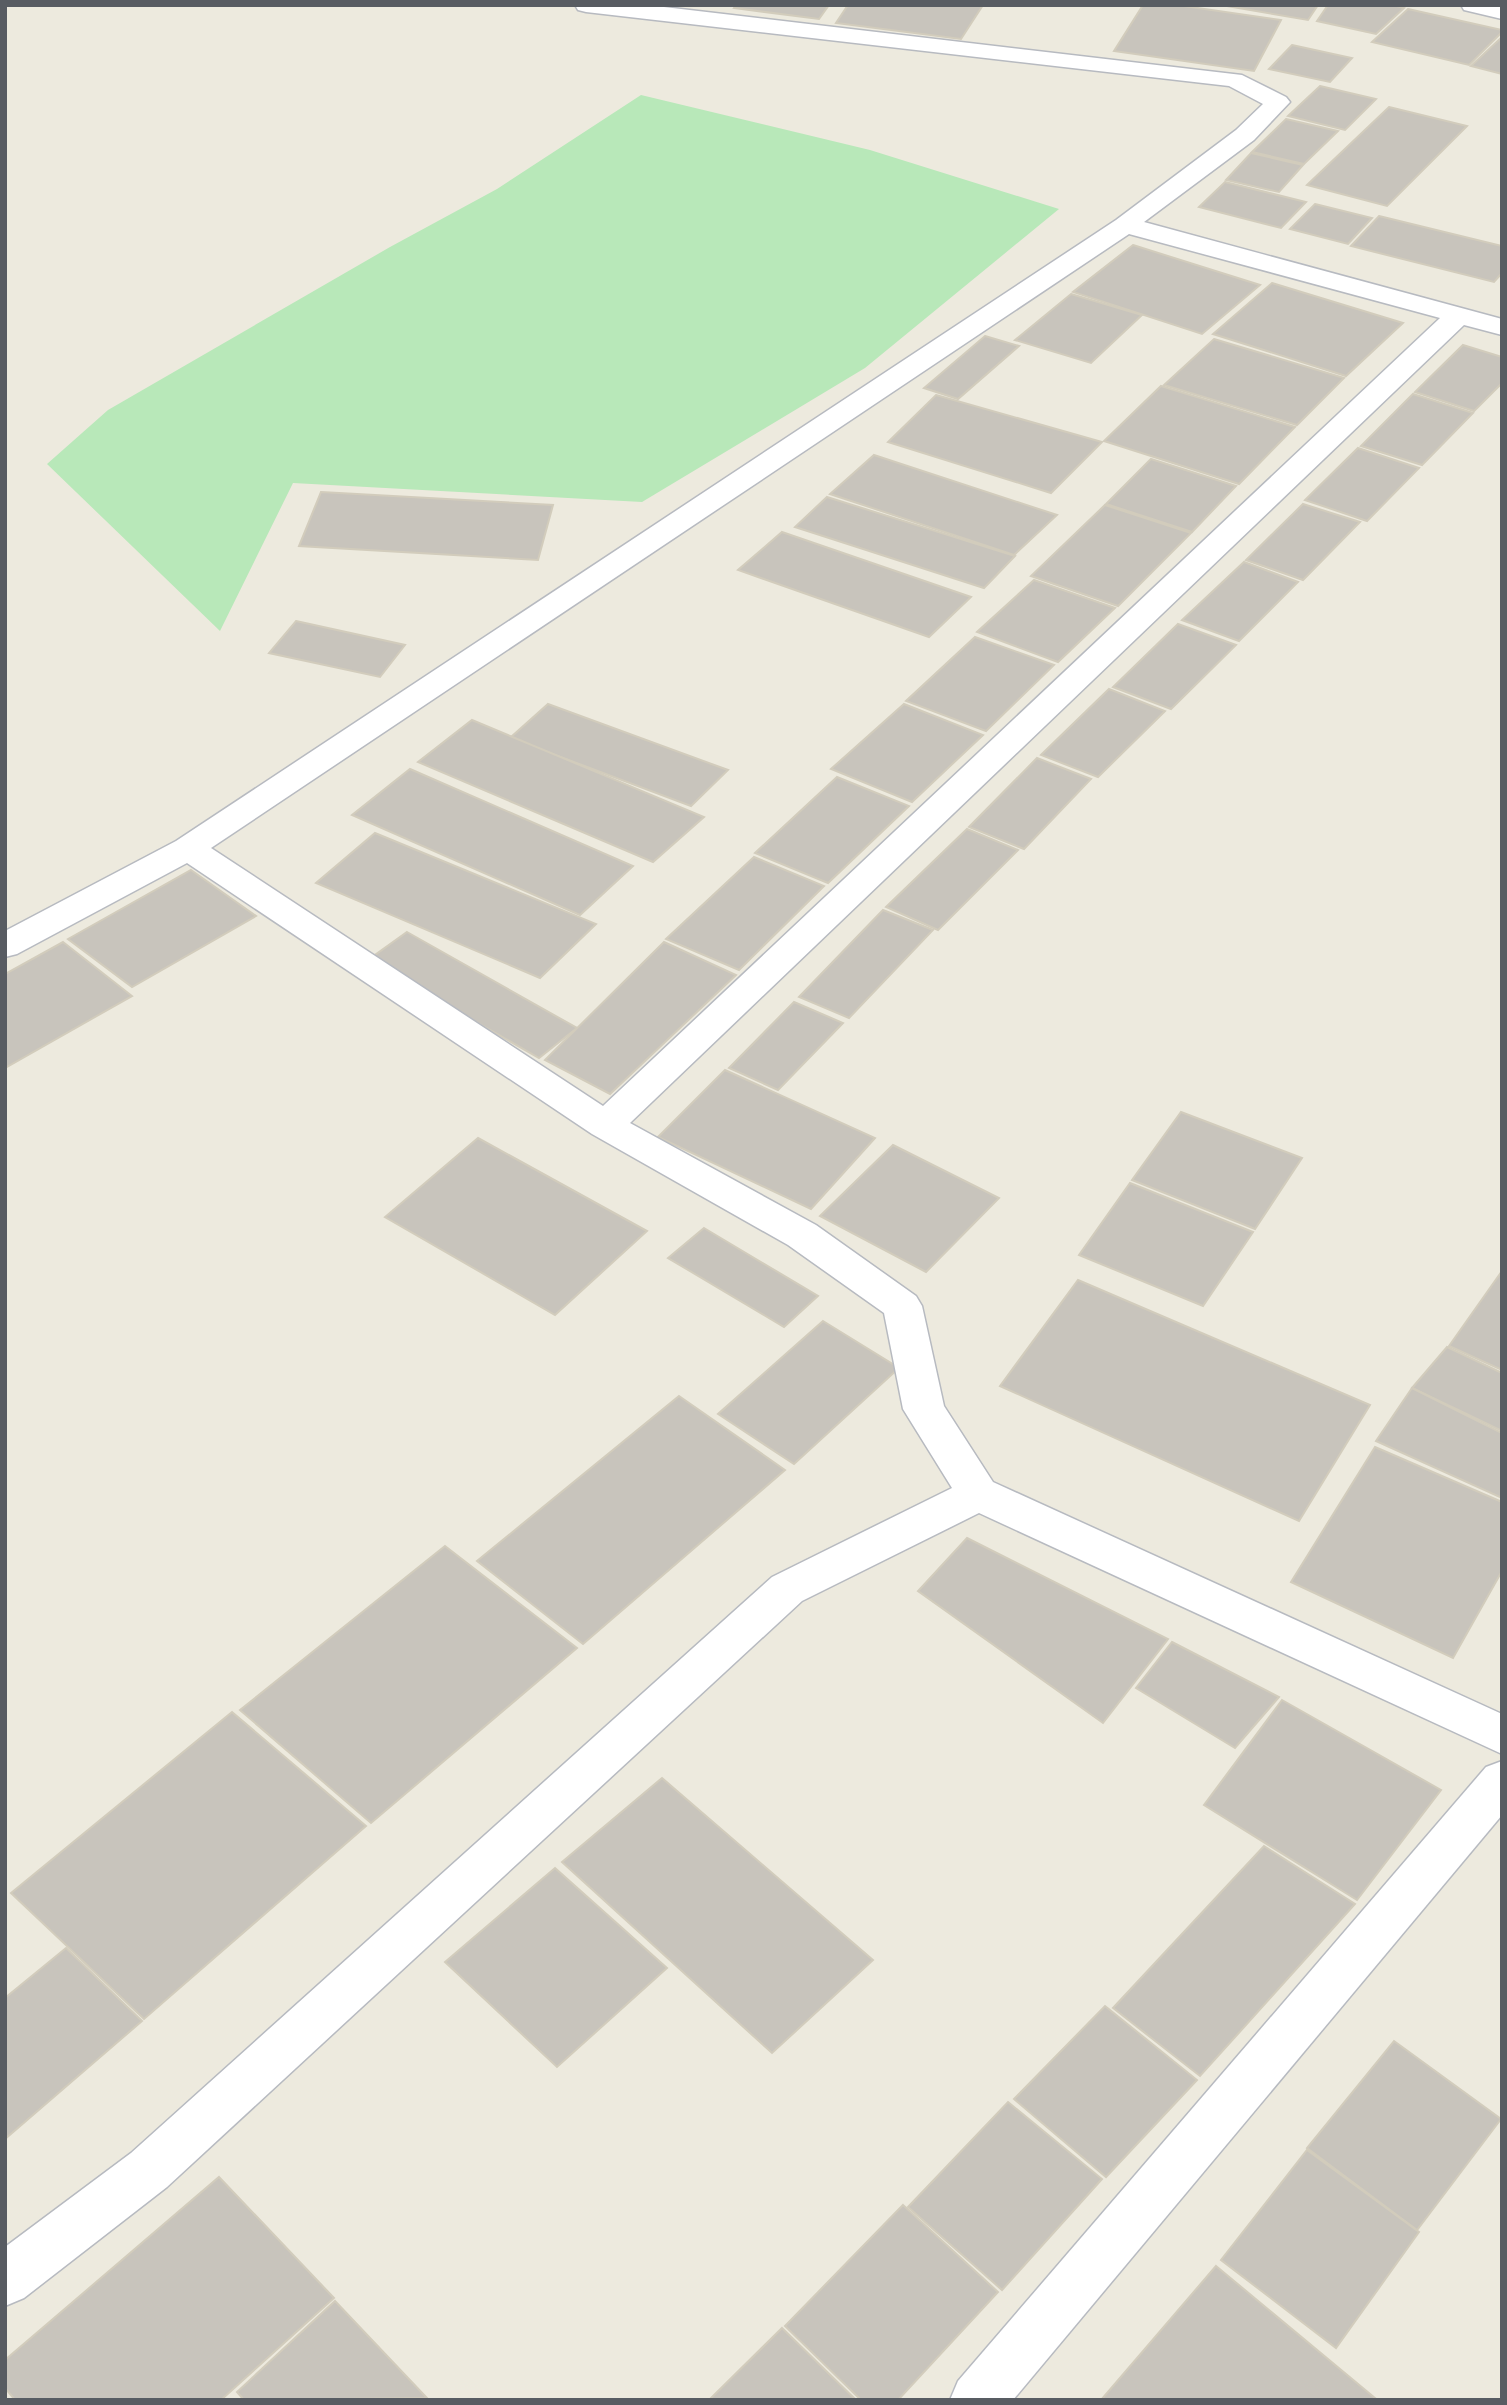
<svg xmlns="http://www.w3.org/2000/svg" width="1507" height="2405" font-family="'Asap Condensed',sans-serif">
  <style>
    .green { fill: #b8e8b9 }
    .building { fill: #c8c4bc; stroke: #d2ccbc; stroke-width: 2 }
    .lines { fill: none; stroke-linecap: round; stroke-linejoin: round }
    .minor-casing { stroke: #b7bac0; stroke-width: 3 }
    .minor { fill: #fff; fill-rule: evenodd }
  </style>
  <rect width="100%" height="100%" fill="#edeade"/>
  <polygon class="green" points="641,95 870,150 1059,209 865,368 642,502 293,483 220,631 47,464 108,410 390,247 497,189"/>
  <g class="building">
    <polygon points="736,5 829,5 819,19 734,8"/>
    <polygon points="848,5 983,5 961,39 836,23"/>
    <polygon points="1143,5 1177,5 1281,20 1254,71 1114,51"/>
    <polygon points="1221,5 1318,5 1308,20"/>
    <polygon points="1328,5 1393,5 1404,8 1376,34 1317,21"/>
    <polygon points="1408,9 1502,30 1502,32 1469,65 1372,42"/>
    <polygon points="1502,37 1502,74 1471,66"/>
    <polygon points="1292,45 1352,58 1330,82 1269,69"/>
    <polygon points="1320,86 1376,99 1345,130 1288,116"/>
    <polygon points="1389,107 1467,126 1387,206 1307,185"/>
    <polygon points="1286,119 1338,131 1304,164 1252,152"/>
    <polygon points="1251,153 1303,165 1279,192 1226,180"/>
    <polygon points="1225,182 1306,202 1281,228 1199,207"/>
    <polygon points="1315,204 1372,218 1348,244 1290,229"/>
    <polygon points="1379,216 1502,246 1502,273 1494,282 1351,246"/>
    <polygon points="1133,245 1260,285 1202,334 1073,292"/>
    <polygon points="1272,283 1403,323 1346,376 1213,334"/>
    <polygon points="1071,294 1142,315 1091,363 1015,340"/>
    <polygon points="985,336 1019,346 958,399 924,388"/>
    <polygon points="1214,339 1344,378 1297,425 1164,385"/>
    <polygon points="1463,345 1502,357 1502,383 1474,411 1415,392"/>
    <polygon points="1161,386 1295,427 1239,484 1104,441"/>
    <polygon points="1413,394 1473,413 1422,465 1361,446"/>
    <polygon points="936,395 1102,442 1051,493 888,442"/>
    <polygon points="1358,448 1419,468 1367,521 1305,500"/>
    <polygon points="874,455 1057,515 1014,555 830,494"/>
    <polygon points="1151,459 1236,486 1192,532 1106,504"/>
    <polygon points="321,492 553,505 538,560 299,546"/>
    <polygon points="827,497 1015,556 984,588 795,527"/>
    <polygon points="1303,504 1360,522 1303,580 1246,560"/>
    <polygon points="1105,505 1191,533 1118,606 1031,576"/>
    <polygon points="782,532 971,597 929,637 738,570"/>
    <polygon points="1244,562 1298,582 1239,641 1182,620"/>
    <polygon points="1034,580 1115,608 1058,662 977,632"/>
    <polygon points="296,621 405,645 380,677 269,653"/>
    <polygon points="1178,624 1236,645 1171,709 1113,687"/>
    <polygon points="975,637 1054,665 986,731 906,701"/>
    <polygon points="1109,689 1165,711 1098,777 1041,755"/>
    <polygon points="548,704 728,770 691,806 510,738"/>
    <polygon points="904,704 983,735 912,802 831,769"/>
    <polygon points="472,720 704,817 653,862 418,762"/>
    <polygon points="1037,758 1091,779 1024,849 969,827"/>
    <polygon points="410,769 633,866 580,915 352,815"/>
    <polygon points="837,777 909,806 828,883 755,853"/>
    <polygon points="967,829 1018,850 938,930 886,907"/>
    <polygon points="375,833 596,924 540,978 316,883"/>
    <polygon points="754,857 824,886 739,970 666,939"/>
    <polygon points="191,870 256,916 132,987 68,939"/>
    <polygon points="883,910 933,930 849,1018 799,997"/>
    <polygon points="407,932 577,1028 539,1058 368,960"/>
    <polygon points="63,942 132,996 5,1068 5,974"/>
    <polygon points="664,942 736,975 610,1094 545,1060"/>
    <polygon points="794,1002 843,1023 778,1090 729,1068"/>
    <polygon points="725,1070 875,1138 811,1209 658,1137"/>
    <polygon points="1181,1112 1302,1158 1255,1229 1132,1180"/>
    <polygon points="478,1138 647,1231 555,1315 385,1217"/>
    <polygon points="893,1145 999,1198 926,1272 820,1216"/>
    <polygon points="1130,1183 1253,1232 1203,1306 1079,1255"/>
    <polygon points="704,1228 818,1296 784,1327 668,1258"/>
    <polygon points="1502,1271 1502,1370 1449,1346"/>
    <polygon points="1078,1280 1370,1405 1299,1521 1000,1386"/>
    <polygon points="823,1321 899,1368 794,1464 718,1414"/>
    <polygon points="1447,1347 1502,1373 1502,1431 1412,1388"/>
    <polygon points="1412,1388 1502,1433 1502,1498 1376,1441"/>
    <polygon points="679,1396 785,1470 583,1644 477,1561"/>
    <polygon points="1375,1447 1502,1502 1502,1571 1453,1658 1291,1582"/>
    <polygon points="967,1538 1168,1639 1103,1723 918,1591"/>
    <polygon points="445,1546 577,1648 371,1823 240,1710"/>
    <polygon points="1172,1642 1279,1697 1235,1748 1136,1688"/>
    <polygon points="1282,1700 1441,1790 1357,1900 1204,1805"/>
    <polygon points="232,1712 366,1826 144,2019 11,1893"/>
    <polygon points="662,1778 873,1960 772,2053 562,1862"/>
    <polygon points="1264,1846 1355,1904 1200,2076 1113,2008"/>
    <polygon points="555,1868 667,1968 557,2067 445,1962"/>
    <polygon points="66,1948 142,2021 5,2139 5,1998"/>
    <polygon points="1105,2006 1197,2080 1106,2177 1014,2099"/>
    <polygon points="1394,2041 1501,2119 1417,2230 1307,2148"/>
    <polygon points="1008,2102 1102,2179 1002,2290 908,2207"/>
    <polygon points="1307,2150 1419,2232 1336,2348 1221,2260"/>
    <polygon points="219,2177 334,2298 221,2400 15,2400 5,2388 5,2360"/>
    <polygon points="903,2205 998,2292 898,2400 861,2400 785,2326"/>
    <polygon points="1216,2266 1375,2398 1373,2400 1101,2400"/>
    <polygon points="335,2301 427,2398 244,2400 237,2392"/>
    <polygon points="782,2328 856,2400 709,2400"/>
  </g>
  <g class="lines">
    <g class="minor-casing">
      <g id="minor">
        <path d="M575,5H647L1242,75L1286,97L1290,102L1254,140L1144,222L1502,319V335L1464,325L630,1123L816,1225L916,1296L922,1306L944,1406L993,1482L1502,1714V1754L979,1513L802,1601L167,2187L24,2298L5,2306V2247L131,2153L772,1577L952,1488L903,1409L884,1313L788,1245L592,1134L187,863L17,954L5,957V931L176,841L1116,220L1236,130L1263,104L1229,86L586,12L578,10ZM1129,234L1440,318L603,1106L211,848Z"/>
        <polygon points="1461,5 1502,5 1502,19 1464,10"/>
        <polygon points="1502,1761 1502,1815 1013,2400 950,2400 958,2381 1486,1767"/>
      </g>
    </g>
    <use href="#minor" class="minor"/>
  </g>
  <rect width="1507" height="2405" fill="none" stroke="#585c62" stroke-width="14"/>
</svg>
